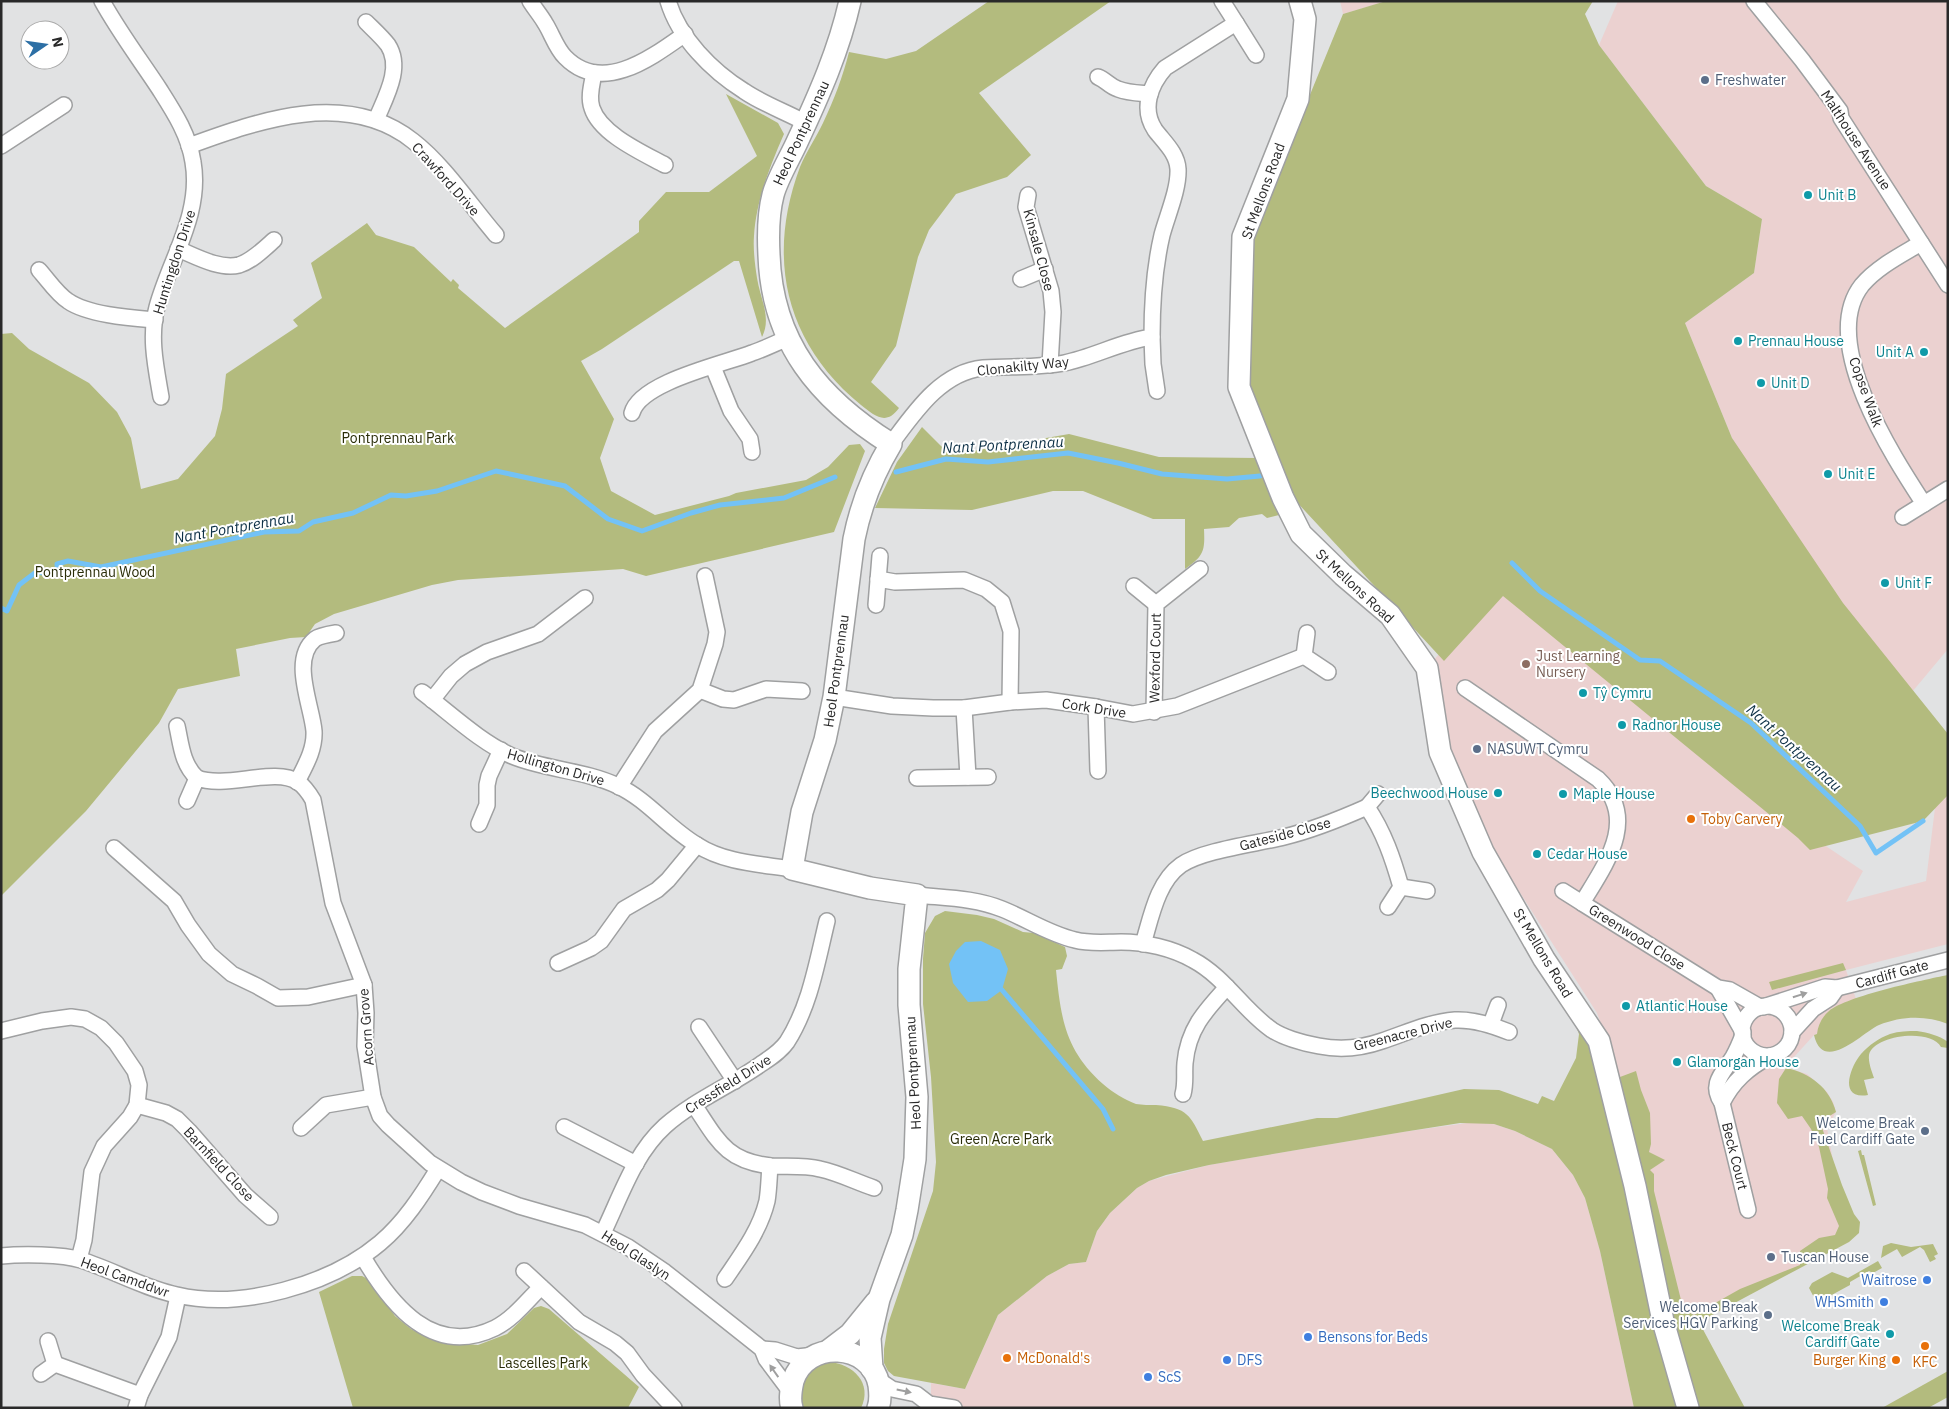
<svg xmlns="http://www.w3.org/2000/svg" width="1949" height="1409" font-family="'IBM Plex Sans',sans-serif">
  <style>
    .commercial { fill: #ebd1d0 }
    .green { fill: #b3bb7e }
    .water { fill: #73c2f6 }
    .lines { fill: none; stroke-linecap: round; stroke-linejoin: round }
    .stream { stroke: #73c2f6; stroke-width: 5 }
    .street-casing { stroke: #9fa0a1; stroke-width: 18 }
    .secondary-casing { stroke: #9fa0a1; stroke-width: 24 }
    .street { stroke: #fff; stroke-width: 15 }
    .secondary { stroke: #fff; stroke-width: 21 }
    .oneway { fill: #9f9f9f }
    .service-dot { fill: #5c6f8a; stroke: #fff; stroke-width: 2 }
    .culture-dot { fill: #0f9aa8; stroke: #fff; stroke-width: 2 }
    .education-dot { fill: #8d6e63; stroke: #fff; stroke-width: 2 }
    .food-dot { fill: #e8710a; stroke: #fff; stroke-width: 2 }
    .shop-dot { fill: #3f7fe0; stroke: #fff; stroke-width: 2 }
    .labels { text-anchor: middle; stroke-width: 4; stroke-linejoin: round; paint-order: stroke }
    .service-label { font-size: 14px; fill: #4e5e75; stroke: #fff; text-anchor: start }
    .street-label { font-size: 14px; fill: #292929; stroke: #fff }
    .culture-label { font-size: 14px; fill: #0d838f; stroke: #fff; text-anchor: start }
    .park-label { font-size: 14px; fill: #2a2d08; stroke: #fff }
    .education-label { font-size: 14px; fill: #785e54; stroke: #fff; text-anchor: start }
    .food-label { font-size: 14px; fill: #c56008; stroke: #fff; text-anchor: start }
    .shop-label { font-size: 14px; fill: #366cbe; stroke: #fff; text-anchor: start }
    .water-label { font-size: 15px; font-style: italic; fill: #0c2f45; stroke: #fff }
  </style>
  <rect width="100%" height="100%" fill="#e1e2e3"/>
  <g class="commercial">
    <polygon points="1340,1 1387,1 1343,14"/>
    <polygon points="1618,1 1948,1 1948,649 1907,698 1765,505 1732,438 1685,323 1754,273 1762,219 1706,186 1599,45"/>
    <polygon points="1502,576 1802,830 1863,871 1846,902 1926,881 1943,743 1948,740 1948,944 1846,970 1856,999 1831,1009 1817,1034 1814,1035 1794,1057 1775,1067 1794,1070 1807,1074 1827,1092 1833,1102 1836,1112 1827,1128 1838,1188 1851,1236 1802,1265 1681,1333 1621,1080 1597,1013 1501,863 1470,806 1448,746 1434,660"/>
    <polygon points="1474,1122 1494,1124 1515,1131 1552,1149 1573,1175 1585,1198 1600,1251 1634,1408 931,1408 931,1383 965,1389 998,1315 1047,1276 1069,1264 1086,1262 1097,1231 1110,1213 1137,1188 1149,1181 1209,1165 1403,1132"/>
  </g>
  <g class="green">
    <path d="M989,1H1111L979,93L1031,155L1007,177L956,194L929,230L918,257L896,346L871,382L899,408C886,426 875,416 861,405C785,343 766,258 800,167C806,152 816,138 823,123C834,100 843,76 849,52L886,59L916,51Z"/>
    <polygon points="1386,1 1593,1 1585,14 1599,45 1706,186 1762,219 1754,273 1685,323 1732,438 1843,603 1948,734 1948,795 1923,821 1810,850 1798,838 1503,596 1444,661 1293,498 1249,387 1251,239 1343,14"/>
    <path d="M726,94L778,123L784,134C770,166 756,201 754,236C753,250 755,265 757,278C760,298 772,318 762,337L739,261H734L602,349L581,361L614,419L600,458L611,491L655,515L729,496L736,493L806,480L828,467L849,445L860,444L865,451L834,532L646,576L623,569L458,580L432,585L334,614L315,624L306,637L290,638L236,649L240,676L178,689L159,723L86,811L1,896V334L12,333L29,349L89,383L117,412L131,438L141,489L178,479L215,436L222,409L226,374L298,326L293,320L322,298L311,263L367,223L376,235L414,247L451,282L453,279L459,285L458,288L505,328L639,232V221L666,192H709L757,156Z"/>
    <path d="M922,427L950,455L1069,434L1159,457L1258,458L1283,514L1267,518L1262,514L1239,518L1229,527L1204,529C1205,551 1204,556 1185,569V519H1153L1083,491H1053L972,510L875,508L897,462Z"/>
    <path d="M945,911L977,915L994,919L1023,932L1034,933L1065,947L1067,956L1062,969L1056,970C1061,1019 1065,1050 1103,1084C1112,1092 1125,1100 1136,1104C1142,1105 1150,1105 1156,1105C1188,1108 1190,1115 1203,1141L1317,1118H1337L1464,1089L1499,1090L1538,1104L1542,1096L1554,1101L1576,1058L1579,1034L1563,994L1592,1035L1685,1408H1634L1600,1251L1585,1198L1573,1175L1552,1149L1515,1131L1494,1124L1460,1123L1403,1132L1209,1165L1166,1175L1149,1181L1137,1188L1110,1213L1097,1231L1086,1262L1069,1264L1047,1276L998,1315L965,1389L894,1376L888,1371L884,1363V1349L888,1324L933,1191L936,1162L931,1077L923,1004V959L925,933L935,916Z"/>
    <polygon points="1843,963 1846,970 1772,990 1769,982"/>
    <path d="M1948,975V1024C1926,1015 1901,1016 1879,1025C1863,1032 1823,1075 1814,1035L1817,1034C1818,1025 1822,1017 1829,1011C1847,996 1923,980 1948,975Z"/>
    <path d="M1917,1031C1929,1033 1938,1035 1948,1042V1048L1941,1047C1931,1028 1873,1035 1869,1055C1868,1062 1872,1072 1874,1078L1864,1080L1868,1095C1838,1100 1850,1067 1861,1054C1869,1045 1879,1038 1890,1034C1899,1031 1908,1031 1917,1031Z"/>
    <path d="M1786,1068C1810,1073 1830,1088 1836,1112L1820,1122L1842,1185L1854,1214L1860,1222L1859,1233L1849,1242L1699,1322L1745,1408H1696L1612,1080L1636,1071L1641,1090L1650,1113L1651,1144L1649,1152L1665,1160L1650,1170L1654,1174V1191L1682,1304L1685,1310L1694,1315L1740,1289L1800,1265V1251L1819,1238L1835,1235L1839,1226L1827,1198L1828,1189L1819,1147L1811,1129L1802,1116L1788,1119L1777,1103L1779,1079Z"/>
    <polygon points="1861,1150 1862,1155 1864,1155 1876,1205 1873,1206 1858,1151"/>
    <polygon points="1891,1243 1911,1247 1933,1244 1938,1254 1934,1256 1936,1259 1930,1262 1924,1250 1920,1247 1902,1257 1897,1249 1881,1258 1883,1246"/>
    <polygon points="1878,1261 1882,1268 1873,1273 1869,1271 1850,1282 1850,1285 1817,1303 1809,1288 1812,1283 1832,1272 1848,1278"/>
    <polygon points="352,1276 362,1276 370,1280 395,1316 411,1329 427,1337 445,1342 478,1345 507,1334 534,1308 541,1306 549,1309 639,1387 628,1408 353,1408 319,1292"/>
    <path d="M829,1362C853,1364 873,1383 861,1408H803C795,1386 808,1367 829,1362Z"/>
    <polygon points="1948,1371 1948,1397 1928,1408 1882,1408"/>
  </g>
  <polygon class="water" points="981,941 1000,950 1008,969 1002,990 987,1001 968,1002 953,983 949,964 956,951 965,942"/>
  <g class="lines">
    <g class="stream">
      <polyline points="896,472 946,459 988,462 1068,453 1118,463 1162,474 1227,479 1260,476"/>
      <polyline points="1512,563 1540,591 1640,660 1660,661 1751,723 1860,826 1876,853 1923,821"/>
      <polyline points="1,608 7,611 19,585 36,572 58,575 57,564 68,561 101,567 264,532 299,531 313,522 353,513 391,495 406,496 437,491 496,471 565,486 608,519 642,531 691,513 720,505 784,498 835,477"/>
      <polyline points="1002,990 1103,1109 1113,1129"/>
    </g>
    <g class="street-casing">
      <g id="street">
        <path d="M102,1C119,32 141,61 160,90C174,112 189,135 193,162C202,214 170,259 157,307C149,337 156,368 161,397"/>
        <path d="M530,1C535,9 541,16 545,23C552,34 556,48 565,57C602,95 651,58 685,34"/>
        <path d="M668,1C679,38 712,71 744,91C763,104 786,112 806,123"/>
        <polyline points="1754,1 1802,60 1840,111 1841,118 1948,285"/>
        <path d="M366,22C373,29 382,37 388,45C403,68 385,98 376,120"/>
        <polyline points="1236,23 1256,55"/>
        <path d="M594,73C592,84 588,97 592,108C600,134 643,153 665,165"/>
        <path d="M1098,77C1106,80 1109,86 1118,89C1128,93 1139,93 1150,94"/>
        <polyline points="1,146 64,105"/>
        <path d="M189,146C260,120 347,89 413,141C444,165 471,206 496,235"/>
        <polyline points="1028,195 1026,207 1051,291 1053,312 1050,365"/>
        <path d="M1921,243C1901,255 1877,267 1862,285C1818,341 1892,455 1924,504"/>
        <path d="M178,249C195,256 220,270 239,265C252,261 264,249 274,240"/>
        <path d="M39,270C48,280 57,294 68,301C88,315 131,318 155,320"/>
        <polyline points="1021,279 1045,269"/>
        <polyline points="1152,337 1153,364 1157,391"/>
        <polyline points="713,367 731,411 750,439 752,452"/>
        <path d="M632,413C640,382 724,364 752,353C764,349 776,343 788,338"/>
        <path d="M891,444C914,413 941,372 983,368C1010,366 1037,368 1064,363C1094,357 1122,341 1152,337C1152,303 1154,269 1162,235C1167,216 1179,189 1178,169C1177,153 1164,142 1155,130C1141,109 1150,85 1165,68L1236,23L1222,1"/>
        <polyline points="1903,517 1948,489"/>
        <polyline points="878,579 895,582 964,580 986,589 1002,602 1011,631 1010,702"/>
        <polyline points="1134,586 1156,604"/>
        <polyline points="876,605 880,556"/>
        <polyline points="1307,633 1304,656 1328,672"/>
        <path d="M1465,688L1598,779C1640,819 1605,865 1582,903L1718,988L1730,990L1760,1007"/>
        <polyline points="700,690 723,699 734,700 766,689 802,691"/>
        <path d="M422,692C450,713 480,742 512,756C546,770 584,770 618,786C648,800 668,828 697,845C725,863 760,864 792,869"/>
        <polyline points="834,697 892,706 933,708 964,708 1010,702 1046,700 1096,707 1133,714 1177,706 1304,656"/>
        <polyline points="432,700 451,676 465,664 487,652 538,634 585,598"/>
        <polyline points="1096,707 1098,771"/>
        <polyline points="964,708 968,777"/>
        <polyline points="1154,712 1156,604 1200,569"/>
        <path d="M177,726C181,744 182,764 197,778"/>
        <polyline points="917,778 988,777"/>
        <path d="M297,782C305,766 315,750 314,731C312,706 290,659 315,639C319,636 330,634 336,633"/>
        <polyline points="619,787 655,731 700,690 715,644 717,632 705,576"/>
        <path d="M187,801L197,778C226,789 275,767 298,782C305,787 309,793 313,800L333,903L364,985L366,1013L365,1046L373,1097L380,1116L388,1125L430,1163L461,1182L482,1192L519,1206L585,1225L628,1247L665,1272L762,1349L766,1359L790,1391"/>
        <polyline points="1367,807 1378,794"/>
        <polyline points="479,824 487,805 487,785 489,776 501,750"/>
        <polyline points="114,848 174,901 188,925 209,954 232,974 257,986 278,998 308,997 364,985"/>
        <polyline points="1401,887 1427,891"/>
        <polyline points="1563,891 1582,903"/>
        <path d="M917,895C946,898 975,898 1002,909C1027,919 1049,934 1075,940C1090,944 1106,942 1121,942C1145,942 1172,948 1193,960C1225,977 1243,1010 1272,1030C1286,1039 1303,1043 1319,1046C1339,1050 1362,1048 1382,1041C1406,1033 1429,1022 1455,1020C1474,1019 1492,1025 1509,1032"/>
        <path d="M1143,944C1151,918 1157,882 1181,865C1203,850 1256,844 1284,837C1313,830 1340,819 1367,807C1384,832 1393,859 1401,887L1388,907"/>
        <polyline points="558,963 591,948 601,941 624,909 657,890 668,880 697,845"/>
        <polyline points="1718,988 1743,1032"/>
        <circle cx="1767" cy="1031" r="25"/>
        <polyline points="1763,1007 1825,987 1837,988 1948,960"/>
        <polyline points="1491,1024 1498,1005"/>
        <polyline points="699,1027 735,1081"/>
        <polyline points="1,1031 42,1021 71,1017 85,1019 101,1028 116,1043 135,1071 139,1085 137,1105 130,1117 104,1146 92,1172 84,1240 79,1259"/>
        <polyline points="1792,1032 1813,1009 1830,998 1837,988"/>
        <path d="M1743,1035C1740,1043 1737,1050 1733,1057C1723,1073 1709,1084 1722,1103L1748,1210"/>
        <path d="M1183,1094C1186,1083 1184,1074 1185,1063C1188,1029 1205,1011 1227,987"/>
        <path d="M1722,1103C1733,1081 1748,1068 1770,1056"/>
        <polyline points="137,1105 166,1113 177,1119 189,1131 245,1195 270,1217"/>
        <path d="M694,1105C717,1139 725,1161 771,1166C787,1167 804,1165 820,1169C839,1173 856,1182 874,1188"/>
        <polyline points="564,1127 636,1164"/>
        <polyline points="301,1128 326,1105 373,1097"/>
        <path d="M603,1233C621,1196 634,1154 665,1126C693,1101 730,1086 761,1064C770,1058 780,1052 787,1042C810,1006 817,962 827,921"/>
        <path d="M1,1256C21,1254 62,1254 81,1260C113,1270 143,1288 177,1295C241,1310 330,1285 380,1243C404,1223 422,1195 438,1169"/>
        <path d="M363,1257C391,1305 433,1358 495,1328C513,1319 527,1301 541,1287"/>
        <polyline points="524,1271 579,1322 615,1343 627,1353 643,1375 674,1408"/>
        <path d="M725,1279C742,1254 760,1230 767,1201C769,1189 769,1177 770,1166"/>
        <polyline points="762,1349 775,1350 797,1357 815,1355"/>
        <polyline points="55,1364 140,1395"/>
        <polyline points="41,1374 55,1364 48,1341"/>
        <polyline points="877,1379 892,1389 916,1394 929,1404 954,1408"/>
        <polyline points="136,1408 140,1395 169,1337 178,1296"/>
      </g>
    </g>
    <g class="secondary-casing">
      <g id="secondary">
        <path d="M850,1C839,50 819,95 798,140C791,156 777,179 773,195C768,214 768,236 769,255C772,343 819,399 891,444C873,474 861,504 854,539L834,697L825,740L802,812L792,869L870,888L917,895L909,969V1005L917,1097L915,1159L907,1210L902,1235L879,1299L870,1338L872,1369"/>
        <polyline points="1300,1 1305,19 1298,99 1243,237 1239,387 1283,498 1301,534 1343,575 1390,615 1427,668 1440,752 1483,852 1544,959 1599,1041 1635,1186 1663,1321 1688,1408"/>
        <polyline points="829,1350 850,1334 876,1302"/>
        <path d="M792,1408C789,1399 791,1390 793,1381C806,1339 871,1342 879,1385C880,1393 881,1400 878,1408"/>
      </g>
    </g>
    <use href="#street" class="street"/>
    <use href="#secondary" class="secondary"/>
  </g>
  <defs><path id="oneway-solid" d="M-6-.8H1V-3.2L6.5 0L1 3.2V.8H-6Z" transform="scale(1.25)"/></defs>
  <g class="oneway">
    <use href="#oneway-solid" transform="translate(1800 995) rotate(-18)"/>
    <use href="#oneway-solid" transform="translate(774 1371) rotate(-125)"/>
    <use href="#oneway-solid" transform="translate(904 1391) rotate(12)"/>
  </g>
  <g class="service-dot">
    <circle cx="1705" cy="80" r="5"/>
    <circle cx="1477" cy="749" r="5"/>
    <circle cx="1925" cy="1131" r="5"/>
    <circle cx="1771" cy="1257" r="5"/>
    <circle cx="1768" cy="1315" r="5"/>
  </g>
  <g class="culture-dot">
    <circle cx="1808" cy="195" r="5"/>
    <circle cx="1738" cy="341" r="5"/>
    <circle cx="1924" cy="352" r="5"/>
    <circle cx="1761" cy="383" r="5"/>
    <circle cx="1828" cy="474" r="5"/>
    <circle cx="1885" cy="583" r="5"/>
    <circle cx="1583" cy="693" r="5"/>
    <circle cx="1622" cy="725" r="5"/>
    <circle cx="1498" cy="793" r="5"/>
    <circle cx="1563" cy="794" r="5"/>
    <circle cx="1537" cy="854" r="5"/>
    <circle cx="1626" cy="1006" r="5"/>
    <circle cx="1677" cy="1062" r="5"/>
    <circle cx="1890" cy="1334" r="5"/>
  </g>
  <circle class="education-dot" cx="1526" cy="664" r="5"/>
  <g class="food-dot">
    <circle cx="1691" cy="819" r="5"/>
    <circle cx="1925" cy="1346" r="5"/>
    <circle cx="1007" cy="1358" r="5"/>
    <circle cx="1896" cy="1360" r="5"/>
  </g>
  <g class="shop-dot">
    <circle cx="1927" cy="1280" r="5"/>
    <circle cx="1884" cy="1302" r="5"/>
    <circle cx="1308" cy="1337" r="5"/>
    <circle cx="1227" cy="1360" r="5"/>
    <circle cx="1148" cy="1377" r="5"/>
  </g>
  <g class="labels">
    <g class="service-label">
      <text x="1715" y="85">Freshwater</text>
      <text x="1487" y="754">NASUWT Cymru</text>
      <text x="1915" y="1128" text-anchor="end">Welcome Break<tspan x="1915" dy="16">Fuel Cardiff Gate</tspan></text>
      <text x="1781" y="1262">Tuscan House</text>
      <text x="1758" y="1312" text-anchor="end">Welcome Break<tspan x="1758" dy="16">Services HGV Parking</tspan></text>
    </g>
    <g class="street-label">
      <text transform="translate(801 133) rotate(-65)" y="5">Heol Pontprennau</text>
      <text transform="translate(1856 140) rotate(57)" y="5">Malthouse Avenue</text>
      <text transform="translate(446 179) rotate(48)" y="5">Crawford Drive</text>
      <text transform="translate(1263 191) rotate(-70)" y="5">St Mellons Road</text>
      <text transform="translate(1039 250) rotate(75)" y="5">Kinsale Close</text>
      <text transform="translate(174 262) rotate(-72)" y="5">Huntingdon Drive</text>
      <text transform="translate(1023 366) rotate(-6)" y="5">Clonakilty Way</text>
      <text transform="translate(1866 392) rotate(70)" y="5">Copse Walk</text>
      <text transform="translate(1355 586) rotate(43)" y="5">St Mellons Road</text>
      <text transform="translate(1155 658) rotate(-89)" y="5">Wexford Court</text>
      <text transform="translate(836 671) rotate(-82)" y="5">Heol Pontprennau</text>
      <text transform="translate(1094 708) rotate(9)" y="5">Cork Drive</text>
      <text transform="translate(556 767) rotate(16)" y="5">Hollington Drive</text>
      <text transform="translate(1285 834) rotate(-15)" y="5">Gateside Close</text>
      <text transform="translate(1637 937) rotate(32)" y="5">Greenwood Close</text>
      <text transform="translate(1543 953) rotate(59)" y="5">St Mellons Road</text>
      <text transform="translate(1892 974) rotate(-15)" y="5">Cardiff Gate</text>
      <text transform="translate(366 1027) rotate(-94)" y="5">Acorn Grove</text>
      <text transform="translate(1403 1034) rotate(-14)" y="5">Greenacre Drive</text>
      <text transform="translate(913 1073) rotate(-93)" y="5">Heol Pontprennau</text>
      <text transform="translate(728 1084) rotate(-32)" y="5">Cressfield Drive</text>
      <text transform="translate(1735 1156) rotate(76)" y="5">Beck Court</text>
      <text transform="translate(219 1164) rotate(47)" y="5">Barnfield Close</text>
      <text transform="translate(636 1255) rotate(33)" y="5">Heol Glaslyn</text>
      <text transform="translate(125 1277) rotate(20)" y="5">Heol Camddwr</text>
    </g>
    <g class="culture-label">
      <text x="1818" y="200">Unit B</text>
      <text x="1748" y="346">Prennau House</text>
      <text x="1914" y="357" text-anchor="end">Unit A</text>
      <text x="1771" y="388">Unit D</text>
      <text x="1838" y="479">Unit E</text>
      <text x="1895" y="588">Unit F</text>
      <text x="1593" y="698">Tŷ Cymru</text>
      <text x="1632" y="730">Radnor House</text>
      <text x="1488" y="798" text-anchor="end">Beechwood House</text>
      <text x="1573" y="799">Maple House</text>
      <text x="1547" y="859">Cedar House</text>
      <text x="1636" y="1011">Atlantic House</text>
      <text x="1687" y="1067">Glamorgan House</text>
      <text x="1880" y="1331" text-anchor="end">Welcome Break<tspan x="1880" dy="16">Cardiff Gate</tspan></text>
    </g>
    <g class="park-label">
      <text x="398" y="443">Pontprennau Park</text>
      <text x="95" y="577">Pontprennau Wood</text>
      <text x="1001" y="1144">Green Acre Park</text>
      <text x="543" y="1368">Lascelles Park</text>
    </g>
    <g class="education-label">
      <text x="1536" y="661">Just Learning<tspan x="1536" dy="16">Nursery</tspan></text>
    </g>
    <g class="food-label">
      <text x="1701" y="824">Toby Carvery</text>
      <text x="1017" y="1363">McDonald's</text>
      <text x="1886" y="1365" text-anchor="end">Burger King</text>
      <text x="1925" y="1367" text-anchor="middle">KFC</text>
    </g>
    <g class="shop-label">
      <text x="1917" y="1285" text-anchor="end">Waitrose</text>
      <text x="1874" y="1307" text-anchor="end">WHSmith</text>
      <text x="1318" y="1342">Bensons for Beds</text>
      <text x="1237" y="1365">DFS</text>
      <text x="1158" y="1382">ScS</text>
    </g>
    <g class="water-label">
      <text transform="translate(1003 445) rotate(-3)" y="5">Nant Pontprennau</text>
      <text transform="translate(234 528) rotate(-10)" y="5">Nant Pontprennau</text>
      <text transform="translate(1794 748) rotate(42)" y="5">Nant Pontprennau</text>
    </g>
  </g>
  <rect width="1949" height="1409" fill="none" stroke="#292929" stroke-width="5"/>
  <g transform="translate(45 45) rotate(77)"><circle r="24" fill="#ffffff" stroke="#a9a9a9"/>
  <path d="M0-4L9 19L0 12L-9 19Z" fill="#2c6fa5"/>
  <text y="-8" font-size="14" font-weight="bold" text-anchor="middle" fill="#292929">N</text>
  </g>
</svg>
